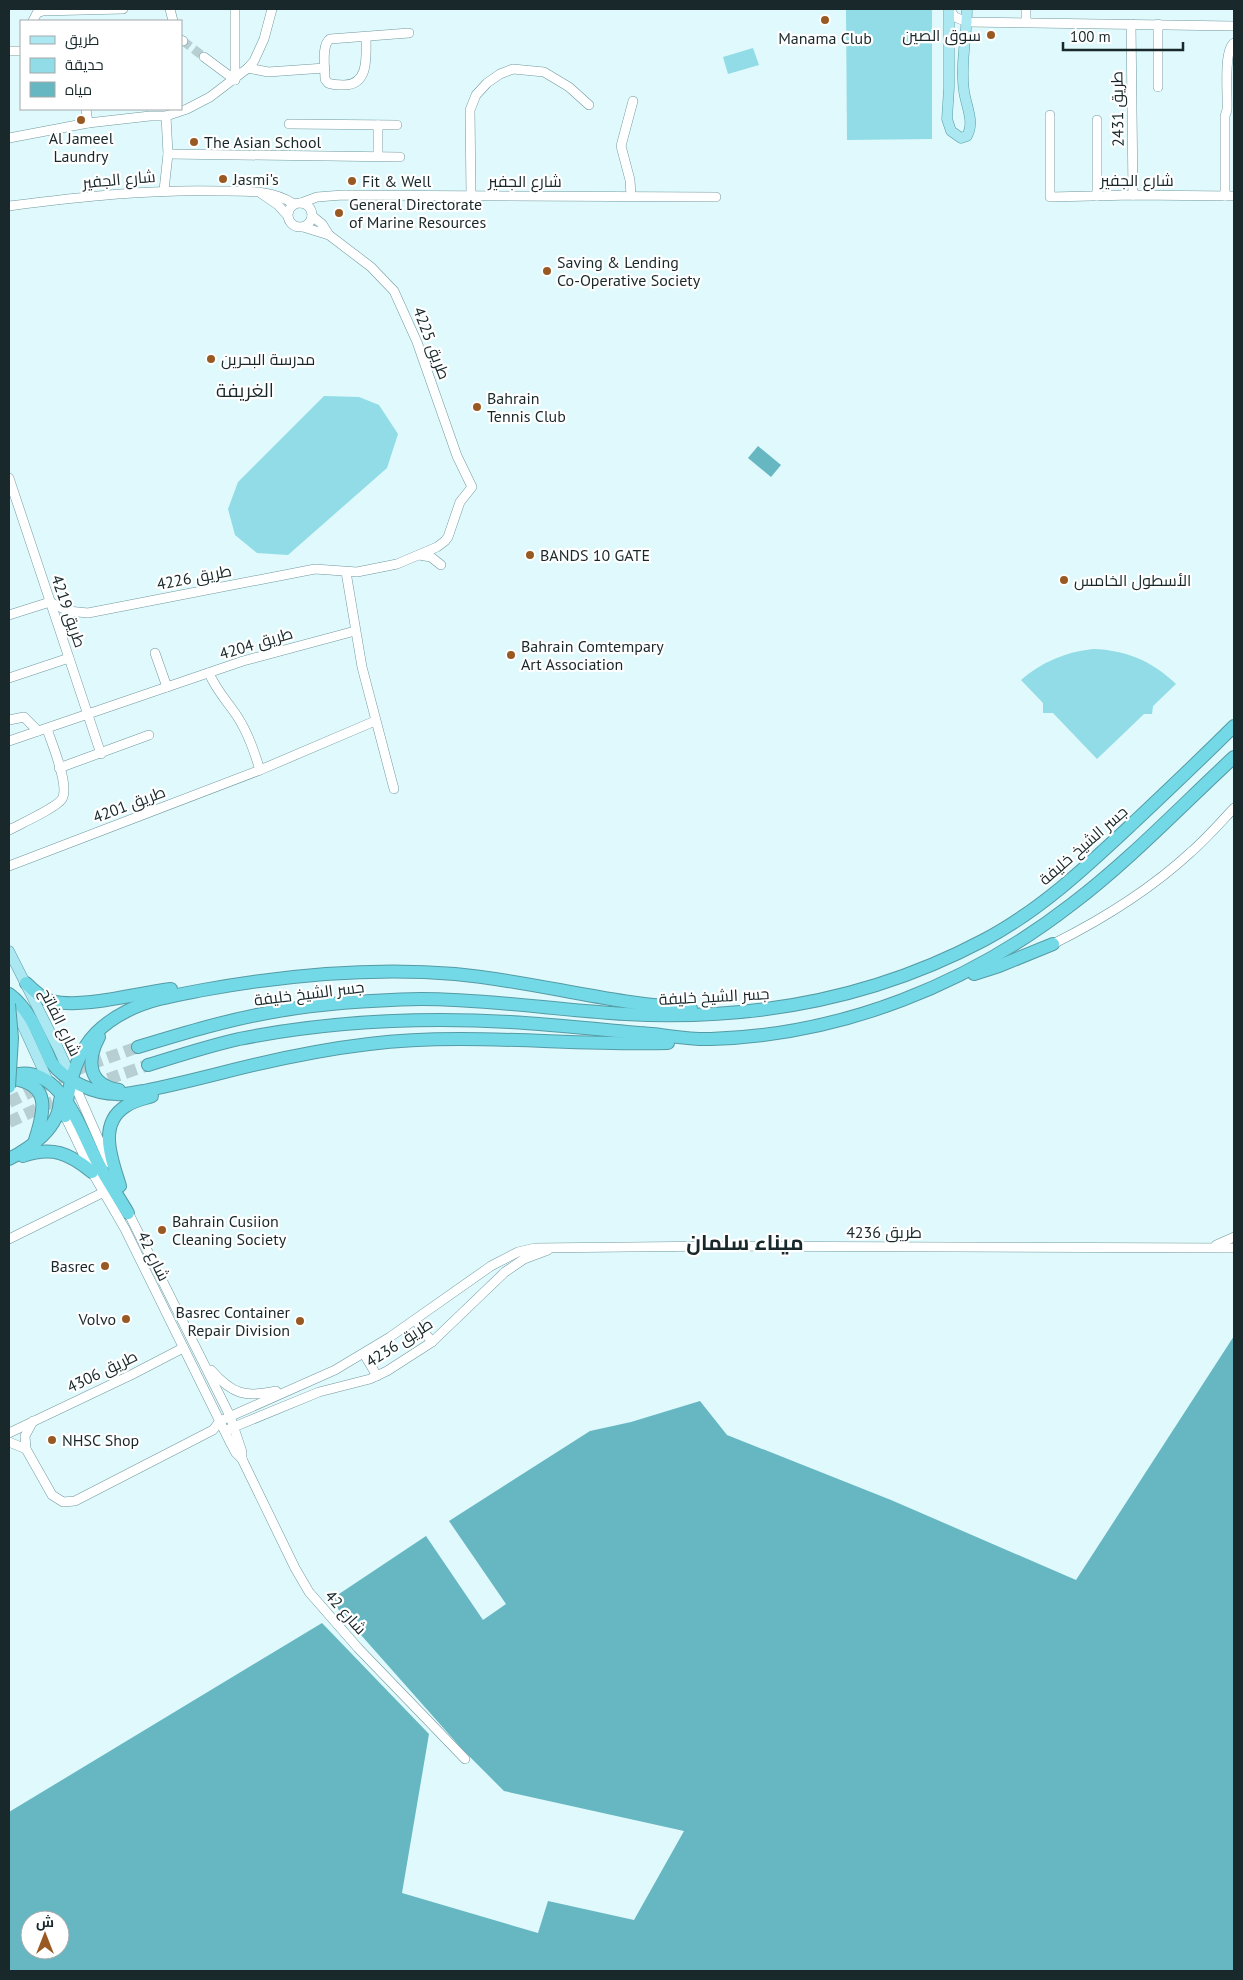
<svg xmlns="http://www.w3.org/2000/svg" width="1243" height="1980" font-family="'PT Sans',Cairo,sans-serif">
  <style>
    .green { fill: #91dce6 }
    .water { fill: #66b7c2; fill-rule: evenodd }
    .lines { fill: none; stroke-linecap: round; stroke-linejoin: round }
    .minor-tunnel { stroke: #b7cfd2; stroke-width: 9; stroke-dasharray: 9 4.5; stroke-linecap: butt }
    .highway-tunnel { stroke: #b7cfd2; stroke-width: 12; stroke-dasharray: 12 6; stroke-linecap: butt }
    .minor-casing { stroke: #70999f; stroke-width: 10 }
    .major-casing { stroke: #549ba5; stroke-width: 11 }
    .highway-casing { stroke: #549ba5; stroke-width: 14 }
    .minor { stroke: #fff; stroke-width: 9 }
    .major { stroke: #ace8f1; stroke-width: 10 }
    .highway { stroke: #74d9e7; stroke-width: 12 }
    .highway-bridge-casing { stroke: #549ba5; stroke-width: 14; stroke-linecap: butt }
    .highway-bridge { stroke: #74d9e7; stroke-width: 12 }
    .poi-dot { fill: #995923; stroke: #fff; stroke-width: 2 }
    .labels { text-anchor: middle; stroke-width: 4.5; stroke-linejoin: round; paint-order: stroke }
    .poi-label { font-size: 16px; fill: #18282b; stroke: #fff; text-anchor: start }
    .street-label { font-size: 16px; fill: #18282b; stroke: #fff }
    .quarter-label { font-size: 19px; fill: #18282b; stroke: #fff }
    .district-label { font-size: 21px; font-weight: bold; fill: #18282b; stroke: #fff }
  </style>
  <rect width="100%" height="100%" fill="#dff9fc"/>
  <g class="green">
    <polygon points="846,10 932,10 932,139 847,140"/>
    <polygon points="753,48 759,65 728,74 723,57"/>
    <polygon points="324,396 359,397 379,405 398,434 387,468 288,555 257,553 235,535 228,509 238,482"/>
    <path d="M1093,649C1126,650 1152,661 1176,684L1153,706L1152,714H1144L1097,759L1053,713H1043V703L1021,680C1042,662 1065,652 1093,649Z"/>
  </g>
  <g class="water">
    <polygon points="758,446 781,465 771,477 748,458"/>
    <path d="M1234,1336V1971H9V1812L322,1623L429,1734L402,1893L538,1933L548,1901L634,1920L684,1831L504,1791L462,1749L330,1600L426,1536L483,1620L506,1604L449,1521L590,1431L631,1422L700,1401L727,1435L891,1500L1076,1580ZM30,1920H60V1950H30Z"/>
  </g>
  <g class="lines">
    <polyline class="minor-tunnel" points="183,41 204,57"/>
    <g class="highway-tunnel">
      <polyline points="91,1085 148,1065"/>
      <polyline points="9,1102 85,1066 138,1047"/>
      <polyline points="9,1122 68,1095"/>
    </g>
    <g class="minor-casing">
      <g id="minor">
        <polyline points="170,9 173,21"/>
        <polyline points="235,9 235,80"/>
        <polyline points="949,9 955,17 967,22 1234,26"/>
        <polyline points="33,21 37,13 42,11 123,9"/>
        <polyline points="1026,22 1026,9"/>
        <polyline points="1131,24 1133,195"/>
        <polyline points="1158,24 1158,87"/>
        <path d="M366,36C366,54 370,85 344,85C338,85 333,85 328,83L325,79C325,68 321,45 330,39L409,33"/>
        <polyline points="181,40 183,41"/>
        <polyline points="9,51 21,51"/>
        <polyline points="204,57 235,80"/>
        <polyline points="248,68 268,72 325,68"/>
        <polyline points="86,109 88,123"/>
        <polyline points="1050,115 1050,197 1133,195 1234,196"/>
        <polyline points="1097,120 1097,196"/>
        <polyline points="289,124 397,125"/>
        <polyline points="9,138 88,123 150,116 166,116 187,109 210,97 248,68 254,61 264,39 272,9"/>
        <polyline points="168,154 400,157"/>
        <polyline points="378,156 378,125"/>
        <polyline points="164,190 168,154 166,116"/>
        <polyline points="262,194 278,205 287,215"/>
        <polyline points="471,195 470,110 476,95 487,83 500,74 513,69 544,72 569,87 589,105"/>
        <polyline points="631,196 630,180 621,146 633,101"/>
        <path d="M1225,196V116L1227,110C1228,96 1223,51 1234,43"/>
        <circle cx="300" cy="215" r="12"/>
        <polyline points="301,203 317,197 343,195 716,197"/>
        <path d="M9,206C79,197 150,189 221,191C245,191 273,190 294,204"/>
        <polyline points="312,216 322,224 329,235"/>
        <polyline points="9,478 101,754"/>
        <polyline points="419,555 431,557 441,565"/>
        <polyline points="346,572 362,667 394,789"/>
        <polyline points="50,602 68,611 88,613 315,569 357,572 397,564 437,547 445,541 448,537 460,502 472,487 457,456 417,342 394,291 371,267 329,235 303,227"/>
        <polyline points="9,615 50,602"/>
        <polyline points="155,653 167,687"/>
        <path d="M209,673C216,690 227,701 237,716C248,733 254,751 260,770"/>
        <polyline points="9,678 69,658"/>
        <polyline points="9,720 24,717 38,731"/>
        <polyline points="9,741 243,661 355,631"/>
        <polyline points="59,768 149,735"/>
        <path d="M9,830C20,824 56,808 62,799C70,786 52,744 47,729"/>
        <polyline points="9,866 260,770 375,721"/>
        <path d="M1053,944C1103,919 1150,890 1191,852C1206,839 1220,823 1234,808"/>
        <polyline points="72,1079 109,1163"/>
        <polyline points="63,1112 92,1172 125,1229 230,1442 236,1453 242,1459 295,1568 309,1592 358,1648 465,1759"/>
        <polyline points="126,1208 230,1416 242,1452 242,1459"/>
        <polyline points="9,1239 104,1192"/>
        <polyline points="1216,1245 1234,1237"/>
        <polyline points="415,1320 432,1342"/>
        <polyline points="364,1354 377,1376"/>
        <path d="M211,1370C232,1394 245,1398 276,1391"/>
        <polyline points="33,1421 25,1436 26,1449 52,1495 63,1502 75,1501 213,1430 220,1421 335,1370 390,1337 491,1266 518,1252 535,1248 722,1246 1234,1248"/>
        <polyline points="229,1429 319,1392 370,1379 387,1371 432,1342 505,1272 524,1259 548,1250"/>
        <polyline points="9,1433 131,1375 183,1348"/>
        <polyline points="9,1442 26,1449"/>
      </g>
    </g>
    <g class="major-casing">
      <g id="major">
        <path d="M949,9V88L947,119L951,131L961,138L967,136C975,122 966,106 964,91C960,64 967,36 967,9"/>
        <polyline points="9,951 58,1048 72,1079"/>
        <polyline points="10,998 49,1083"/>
      </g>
    </g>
    <g class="highway-casing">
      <g id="highway">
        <polyline points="974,974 999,966 1053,944"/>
        <path d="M26,983C33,990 41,998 51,1001C83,1009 137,993 171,989"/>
        <path d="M9,994C30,1009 41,1039 51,1062C65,1081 94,1094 117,1094C126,1095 135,1092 144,1091C169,1086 193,1080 217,1074C267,1061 318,1050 369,1044C469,1032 568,1046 668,1043"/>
        <path d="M99,1037C86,1061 88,1085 119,1090"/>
        <path d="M138,1047C184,1033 230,1019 278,1011C325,1003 373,1000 421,999C489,999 557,1010 625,1014C752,1021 871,1000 984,940C1039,911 1085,868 1130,826C1165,793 1200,760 1234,726"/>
        <path d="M148,1065C178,1056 208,1046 239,1039C329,1021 419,1017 510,1022C558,1025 605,1030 652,1034C672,1036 692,1040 711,1039C843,1035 969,984 1072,904C1130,860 1181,806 1234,757"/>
        <path d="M9,1076C60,1059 80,1130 98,1163C107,1180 118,1196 128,1213"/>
        <path d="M13,1079C52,1084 44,1112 35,1140"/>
        <path d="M65,1116C68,1087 75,1054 96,1033C105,1024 115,1017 127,1011C150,999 177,995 203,990C286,975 371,967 455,974C534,981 612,1005 691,1008"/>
        <path d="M23,1156C52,1146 69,1153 92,1172"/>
        <path d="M9,1159C31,1148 60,1127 60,1100"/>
        <path d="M120,1186C112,1160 97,1124 126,1106C133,1101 143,1099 152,1096"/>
      </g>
    </g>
    <use href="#minor" class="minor"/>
    <use href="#major" class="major"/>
    <use href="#highway" class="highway"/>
    <g class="highway-bridge-casing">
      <polyline id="highway-bridge" points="9,1004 12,1038 9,1087"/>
    </g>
    <use href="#highway-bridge" class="highway-bridge"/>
  </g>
  <g class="poi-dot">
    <circle cx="825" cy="20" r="5"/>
    <circle cx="991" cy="35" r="5"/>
    <circle cx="81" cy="120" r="5"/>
    <circle cx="194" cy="142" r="5"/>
    <circle cx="223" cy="179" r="5"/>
    <circle cx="352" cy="181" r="5"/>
    <circle cx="339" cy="213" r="5"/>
    <circle cx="547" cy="271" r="5"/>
    <circle cx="211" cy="359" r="5"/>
    <circle cx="477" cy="407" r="5"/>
    <circle cx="530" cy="555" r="5"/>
    <circle cx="1064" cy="580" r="5"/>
    <circle cx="511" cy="655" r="5"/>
    <circle cx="162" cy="1230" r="5"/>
    <circle cx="105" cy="1266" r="5"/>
    <circle cx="126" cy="1319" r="5"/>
    <circle cx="300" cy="1321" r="5"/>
    <circle cx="52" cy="1440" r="5"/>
  </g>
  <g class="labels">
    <g class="poi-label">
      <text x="981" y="41" text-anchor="end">سوق الصين</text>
      <text x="825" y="44" text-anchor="middle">Manama Club</text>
      <text x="81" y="144" text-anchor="middle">Al Jameel<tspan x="81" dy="18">Laundry</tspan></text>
      <text x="204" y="148">The Asian School</text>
      <text x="233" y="185">Jasmi's</text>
      <text x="362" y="187">Fit &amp; Well</text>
      <text x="349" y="210">General Directorate<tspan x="349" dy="18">of Marine Resources</tspan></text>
      <text x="557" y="268">Saving &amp; Lending<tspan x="557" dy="18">Co-Operative Society</tspan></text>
      <text x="221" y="365">مدرسة البحرين</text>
      <text x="487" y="404">Bahrain<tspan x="487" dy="18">Tennis Club</tspan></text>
      <text x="540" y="561">BANDS 10 GATE</text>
      <text x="1074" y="586">الأسطول الخامس</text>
      <text x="521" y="652">Bahrain Comtempary<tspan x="521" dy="18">Art Association</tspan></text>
      <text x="172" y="1227">Bahrain Cusiion<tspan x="172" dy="18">Cleaning Society</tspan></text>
      <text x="95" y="1272" text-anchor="end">Basrec</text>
      <text x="290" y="1318" text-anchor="end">Basrec Container<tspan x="290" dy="18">Repair Division</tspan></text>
      <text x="116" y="1325" text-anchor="end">Volvo</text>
      <text x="62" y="1446">NHSC Shop</text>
    </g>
    <g class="street-label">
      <text transform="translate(1117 109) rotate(-91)" y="6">طريق 2431</text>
      <text transform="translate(119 179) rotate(-5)" y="6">شارع الجفير</text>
      <text x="1137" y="186">شارع الجفير</text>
      <text x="525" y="187">شارع الجفير</text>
      <text transform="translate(432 343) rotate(69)" y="6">طريق 4225</text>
      <text transform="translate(194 577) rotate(-11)" y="6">طريق 4226</text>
      <text transform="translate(69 611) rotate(71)" y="6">طريق 4219</text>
      <text transform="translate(256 643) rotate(-17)" y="6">طريق 4204</text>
      <text transform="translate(129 804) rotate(-21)" y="6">طريق 4201</text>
      <text transform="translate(1083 845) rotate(-41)" y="6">جسر الشيخ خليفة</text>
      <text transform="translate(309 993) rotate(-7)" y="6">جسر الشيخ خليفة</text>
      <text transform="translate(714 996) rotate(-3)" y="6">جسر الشيخ خليفة</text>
      <text transform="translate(61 1022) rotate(64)" y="6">شارع الفاتح</text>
      <text x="884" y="1238">طريق 4236</text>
      <text transform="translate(154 1256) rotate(64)" y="6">شارع 42</text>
      <text transform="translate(399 1342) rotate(-33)" y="6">طريق 4236</text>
      <text transform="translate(102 1371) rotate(-26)" y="6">طريق 4306</text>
      <text transform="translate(346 1612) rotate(48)" y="6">شارع 42</text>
    </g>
    <g class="quarter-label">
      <text x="245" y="397">الغريفة</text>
    </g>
    <g class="district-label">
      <text x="745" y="1250">ميناء سلمان</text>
    </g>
  </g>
  <rect width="1243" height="1980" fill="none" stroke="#18282b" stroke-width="20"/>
  <rect x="20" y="20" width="162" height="90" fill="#ffffff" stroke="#a3a9aa"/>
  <rect x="30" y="36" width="25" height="8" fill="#ace8f1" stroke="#a3a9aa"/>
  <text x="65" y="45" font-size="15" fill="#18282b">طريق</text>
  <rect x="30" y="58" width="25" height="15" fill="#91dce6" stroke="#a3a9aa"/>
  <text x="65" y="70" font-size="15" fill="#18282b">حديقة</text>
  <rect x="30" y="82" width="25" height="15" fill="#66b7c2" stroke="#a3a9aa"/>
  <text x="65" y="95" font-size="15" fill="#18282b">مياه</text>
  <g transform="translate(45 1935)"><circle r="24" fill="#ffffff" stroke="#a3a9aa"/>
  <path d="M0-4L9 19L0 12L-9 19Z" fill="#995923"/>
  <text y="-8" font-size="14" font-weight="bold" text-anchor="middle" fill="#18282b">ش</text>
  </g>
  <path d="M1063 42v8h120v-8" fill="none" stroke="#18282b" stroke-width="2.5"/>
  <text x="1070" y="42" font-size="15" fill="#18282b" stroke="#ffffff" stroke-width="4" paint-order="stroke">100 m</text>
</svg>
